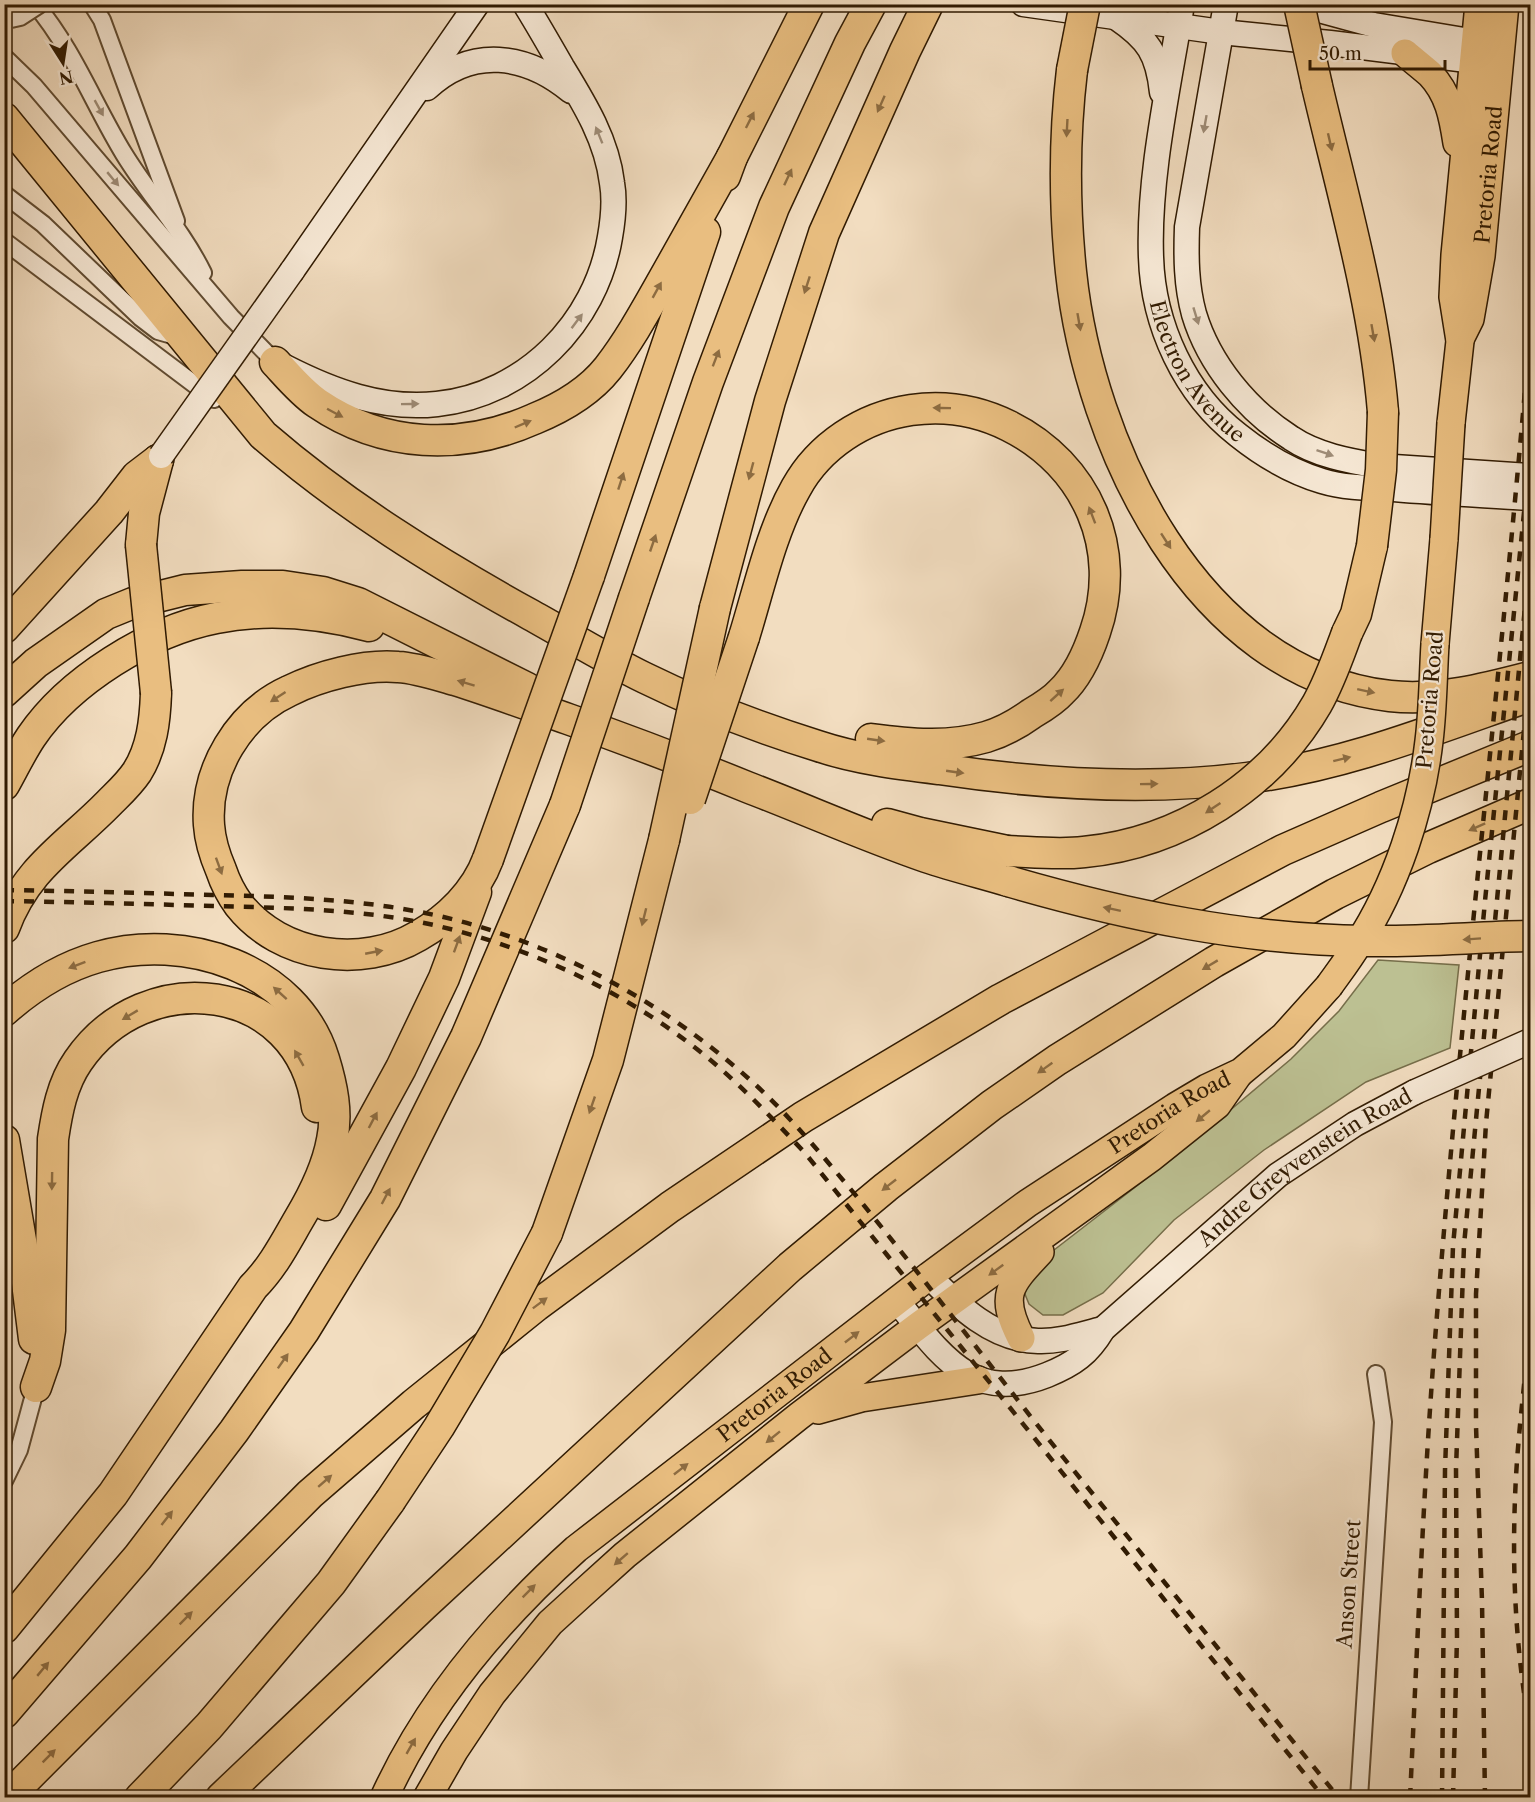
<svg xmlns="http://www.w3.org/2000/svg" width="1535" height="1802" font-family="'Libre Caslon Text',serif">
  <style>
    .green { fill: #bcc092; stroke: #766e4a; stroke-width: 1.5 }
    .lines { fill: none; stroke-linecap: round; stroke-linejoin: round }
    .street-casing { stroke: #614c32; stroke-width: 20 }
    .secondary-casing { stroke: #311b02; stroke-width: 27 }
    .primary-casing { stroke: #311b02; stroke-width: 30 }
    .highway-casing { stroke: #311b02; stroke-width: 33 }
    .street { stroke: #f7e9d6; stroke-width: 16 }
    .secondary { stroke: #f7e9d6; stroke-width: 24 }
    .primary { stroke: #e9be80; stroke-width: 27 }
    .highway { stroke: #e9be80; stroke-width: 30 }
    .rail { stroke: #311b02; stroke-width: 4.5; stroke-dasharray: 10 10; stroke-linecap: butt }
    .street-bridge-casing { stroke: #614c32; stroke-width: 20; stroke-linecap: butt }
    .secondary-bridge-casing { stroke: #311b02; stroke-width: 27; stroke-linecap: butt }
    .primary-bridge-casing { stroke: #311b02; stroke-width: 30; stroke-linecap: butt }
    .highway-bridge-casing { stroke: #311b02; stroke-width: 33; stroke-linecap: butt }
    .street-bridge { stroke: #f7e9d6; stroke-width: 16 }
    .secondary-bridge { stroke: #f7e9d6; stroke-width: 24 }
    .primary-bridge { stroke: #e9be80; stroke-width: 27 }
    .highway-bridge { stroke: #e9be80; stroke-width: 30 }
    .oneway { fill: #8d6c41 }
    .oneway2 { fill: #9e8c77 }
    .labels { text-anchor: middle; stroke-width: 4.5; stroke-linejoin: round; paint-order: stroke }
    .street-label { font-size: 21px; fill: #311b02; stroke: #f7e9d6 }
  </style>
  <rect width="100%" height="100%" fill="#f2ddc0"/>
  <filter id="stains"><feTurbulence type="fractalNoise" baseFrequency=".00333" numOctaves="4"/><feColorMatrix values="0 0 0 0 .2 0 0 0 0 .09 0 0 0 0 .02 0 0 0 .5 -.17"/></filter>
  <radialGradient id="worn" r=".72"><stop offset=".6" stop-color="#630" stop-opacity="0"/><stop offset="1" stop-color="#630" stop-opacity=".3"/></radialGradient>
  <polygon class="green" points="1378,960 1459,965 1450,1048 1366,1082 1264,1150 1174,1220 1103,1293 1063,1315 1043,1315 1029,1304 1022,1287 1036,1264 1178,1154 1291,1059 1339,1011"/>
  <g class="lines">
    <g class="street-casing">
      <g id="street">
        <path d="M35,4C73,49 94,105 124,154C149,195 182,230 203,273"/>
        <polyline points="92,4 102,20 176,221"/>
        <polyline points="4,57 34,86 231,317 275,362"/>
        <polyline points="4,194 43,224 141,318 158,331 179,337"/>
        <polyline points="4,241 214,399"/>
        <polyline points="4,1481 19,1450 36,1387"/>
        <polyline points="1359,1798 1383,1422 1376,1374"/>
      </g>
    </g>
    <g class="secondary-casing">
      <g id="secondary">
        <polyline points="1023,4 1221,32 1330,43 1491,63"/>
        <path id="s1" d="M1182,4C1169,85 1148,177 1151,257C1153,325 1185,394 1238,435C1263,455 1292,472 1322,481C1345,488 1371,488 1394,489C1440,493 1485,495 1530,498"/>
        <path d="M1226,4L1187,227C1186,256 1186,285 1194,314C1209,364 1247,410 1291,438C1316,455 1349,461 1379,466L1530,476"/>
        <polyline points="1297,4 1374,25 1494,45"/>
        <path d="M1117,18C1148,39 1158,54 1162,92"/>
        <path d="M427,88C472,46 526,54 571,91"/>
        <polyline points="292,271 477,4"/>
        <path d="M285,367C332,391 382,410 437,404C525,395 596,323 610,237C613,220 615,200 612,183C607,140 584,103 562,67C550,46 538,25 525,4"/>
        <path d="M929,1276C958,1306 993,1340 1038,1341C1060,1342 1082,1334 1103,1329"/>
        <path id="s2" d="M897,1301C940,1353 971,1405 1047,1375C1074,1364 1088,1354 1103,1329L1278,1175L1355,1124L1415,1092"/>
      </g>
    </g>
    <g class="primary-casing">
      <g id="primary">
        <path d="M1405,53C1413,60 1422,67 1430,74C1449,94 1453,117 1457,143"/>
        <path id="s3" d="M1460,339L1470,319L1481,256L1505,4"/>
        <polyline points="1451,423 1460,341 1453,297 1455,255 1479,4"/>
        <polyline points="1435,644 1444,539"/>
        <path d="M1021,1338C999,1295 1009,1285 1040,1252"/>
        <polyline points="818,1410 861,1398 978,1380"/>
        <path id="s4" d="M384,1798C428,1701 497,1620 576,1549L929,1276L1028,1203L1175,1107L1207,1088L1241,1072L1284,1036L1329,986"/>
        <polyline points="427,1798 454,1751 492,1694 550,1623 584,1592 625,1555 799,1416 918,1326 1152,1157 1217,1105 1238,1075"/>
      </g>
    </g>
    <g class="highway-casing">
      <g id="highway">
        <path d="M1072,70C1064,137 1064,204 1071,272C1089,445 1196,674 1390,696C1438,701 1484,689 1530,677"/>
        <path d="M1317,86C1342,193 1374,302 1383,412"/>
        <path d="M4,118L263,435C345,506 437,563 531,615C569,636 606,659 645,678C700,705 760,728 818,746C857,759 898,764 939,769C1040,784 1145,791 1247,778C1345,766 1438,728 1530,696"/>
        <polyline points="725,176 732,157 809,4"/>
        <path d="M275,362C288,376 301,392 317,403C383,448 462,451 534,419C561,408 589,392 608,368C629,341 646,310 663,280C686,239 709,198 732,157"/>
        <polyline points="141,545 144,513 158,460"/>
        <polyline points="589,576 705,232"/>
        <polyline points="634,598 708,382 774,207 850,43 871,4"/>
        <polyline points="715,608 770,401 824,233 905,51 928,4"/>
        <polyline points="4,628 109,512 137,476 158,460"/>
        <polyline points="1347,633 1356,614 1372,546"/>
        <path d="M744,637C759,589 771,532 796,488C819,446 863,417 911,410C946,405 977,410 1009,426C1087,465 1124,549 1095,632C1088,653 1077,677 1061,692C1053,701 1041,708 1031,714C1017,724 1003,732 986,737C948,748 909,744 871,739"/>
        <polyline points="4,692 36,663 106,614 133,603 185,590 242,586 283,586 323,592 358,603 527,688"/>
        <path d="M4,785C13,769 21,752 31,737C69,681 149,631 216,618C266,608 320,613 369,626"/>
        <polyline points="887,824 920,833 1007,851"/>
        <path d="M488,859C476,892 448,919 418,936C362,969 281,958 239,905C231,894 225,882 221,870C215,856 210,840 209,825C205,770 239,714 289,691C319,676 364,664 398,667C417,668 437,675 455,680C493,692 531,706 568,719C628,740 688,763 747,787C807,810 865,836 926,857C953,866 981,873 1008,881"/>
        <path d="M4,928C26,868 67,846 109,803C119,793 129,784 137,772C152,748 155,721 156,693"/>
        <path d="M4,1011C31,987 63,967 98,957C184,932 296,967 324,1059C332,1085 338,1113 332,1140C327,1168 314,1194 299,1219C285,1243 273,1267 253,1287L113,1494L4,1628"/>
        <polyline points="4,1140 24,1258 34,1339"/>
        <polyline points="326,1205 401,1068 444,978 476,892"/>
        <polyline points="547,1233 608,1060 664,840"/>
        <path d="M36,1387L45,1361L50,1330L53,1139C57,1112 62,1084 78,1061C145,963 300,980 317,1107"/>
        <polyline points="4,1713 138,1557 234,1431 304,1331 385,1199 466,1037 565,805"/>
        <polyline points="7,1798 310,1494 414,1404 536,1306 670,1207 803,1117 1001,999 1283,850 1381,807 1530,746"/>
        <polyline points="140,1798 209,1726 331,1583 390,1501"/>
        <polyline points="221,1798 423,1606 790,1267 886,1187 992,1105 1057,1060 1214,962 1335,894 1428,848 1530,804"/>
      </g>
    </g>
    <use href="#street" class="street"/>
    <use href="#secondary" class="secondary"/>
    <use href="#primary" class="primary"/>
    <use href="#highway" class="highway"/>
    <g class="rail">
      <path d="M4,890C74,891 143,893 212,895C301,897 391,900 477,926C582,957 679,1014 759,1088C795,1122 826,1160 858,1198C914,1267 969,1338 1024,1408C1070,1467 1118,1524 1165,1583C1223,1654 1281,1727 1339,1798"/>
      <path d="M4,901C74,902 143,904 213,906C287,908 365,909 438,926C535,949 630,994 708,1058C743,1087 774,1120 805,1153L1324,1798"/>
      <path d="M1530,1324C1525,1382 1517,1440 1515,1498C1512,1575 1516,1653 1530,1730"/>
      <path d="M1410,1798C1418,1633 1424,1468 1438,1303C1464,979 1503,656 1530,332"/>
      <polyline points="1442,1798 1445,1470 1453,1246 1485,901 1530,453"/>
      <polyline points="1453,1798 1457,1637 1456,1469 1464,1245 1530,555"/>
      <polyline points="1485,1798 1482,1601 1476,1426 1476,1294 1486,1123 1530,668"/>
    </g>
    <g class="street-bridge-casing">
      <polyline id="street-bridge" points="11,19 20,17 40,4"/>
    </g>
    <g class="secondary-bridge-casing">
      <g id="secondary-bridge">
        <polyline points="161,456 292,271"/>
        <polyline points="1415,1092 1530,1041"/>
      </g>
    </g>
    <g class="primary-bridge-casing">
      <g id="primary-bridge">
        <polyline points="1444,539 1451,423"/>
        <path d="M1329,986C1339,972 1349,959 1358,944C1396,886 1421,810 1429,741C1433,709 1433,677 1435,644"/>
      </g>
    </g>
    <g class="highway-bridge-casing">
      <g id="highway-bridge">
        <polyline points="1299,4 1317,86"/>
        <polyline points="1072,70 1085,4"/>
        <polyline points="141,545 156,693"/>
        <polyline points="1372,546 1381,470 1383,412"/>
        <polyline points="690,799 744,637"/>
        <polyline points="565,805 634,598"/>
        <polyline points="664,840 715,608"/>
        <path d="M1007,851C1033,852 1058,855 1084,852C1179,843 1269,787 1317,704C1330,681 1338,657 1347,633"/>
        <polyline points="488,859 589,576"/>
        <path d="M1008,881C1125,915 1245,940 1367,941C1422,942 1476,937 1530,936"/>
        <polyline points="390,1501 439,1427 495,1333 547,1233"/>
      </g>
    </g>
    <use href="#street-bridge" class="street-bridge"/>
    <use href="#secondary-bridge" class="secondary-bridge"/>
    <use href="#primary-bridge" class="primary-bridge"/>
    <use href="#highway-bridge" class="highway-bridge"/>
  </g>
  <defs><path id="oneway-solid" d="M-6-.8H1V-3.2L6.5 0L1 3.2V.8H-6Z" transform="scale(1.5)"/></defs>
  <g class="oneway">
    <use href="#oneway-solid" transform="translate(881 104) rotate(114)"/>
    <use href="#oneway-solid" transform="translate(750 120) rotate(-63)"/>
    <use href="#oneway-solid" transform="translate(1067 128) rotate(93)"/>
    <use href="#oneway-solid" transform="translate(1330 142) rotate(77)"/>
    <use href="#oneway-solid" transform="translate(788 177) rotate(-65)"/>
    <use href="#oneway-solid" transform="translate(807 285) rotate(108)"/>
    <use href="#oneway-solid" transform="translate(657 290) rotate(-61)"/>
    <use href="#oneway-solid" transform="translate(1079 322) rotate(80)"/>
    <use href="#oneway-solid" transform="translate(1373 333) rotate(80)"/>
    <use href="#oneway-solid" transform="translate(716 358) rotate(-69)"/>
    <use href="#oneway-solid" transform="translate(942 408) rotate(-179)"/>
    <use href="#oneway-solid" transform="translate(335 413) rotate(28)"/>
    <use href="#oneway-solid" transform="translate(523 424) rotate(-23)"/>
    <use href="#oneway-solid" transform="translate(751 471) rotate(105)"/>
    <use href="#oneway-solid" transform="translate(621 481) rotate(-72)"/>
    <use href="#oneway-solid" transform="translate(1092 515) rotate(-111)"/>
    <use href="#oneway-solid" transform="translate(1166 541) rotate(57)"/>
    <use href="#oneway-solid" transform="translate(653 543) rotate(-71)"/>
    <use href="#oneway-solid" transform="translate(466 683) rotate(-163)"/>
    <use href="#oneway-solid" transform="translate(1366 691) rotate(12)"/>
    <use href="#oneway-solid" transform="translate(1057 695) rotate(-42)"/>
    <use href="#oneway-solid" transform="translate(278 697) rotate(147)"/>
    <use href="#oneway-solid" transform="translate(876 740) rotate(8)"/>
    <use href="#oneway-solid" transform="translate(1342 759) rotate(-14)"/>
    <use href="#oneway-solid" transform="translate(955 772) rotate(8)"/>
    <use href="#oneway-solid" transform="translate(1149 784) rotate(-1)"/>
    <use href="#oneway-solid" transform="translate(1213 808) rotate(146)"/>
    <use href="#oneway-solid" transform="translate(1477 827) rotate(156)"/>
    <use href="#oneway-solid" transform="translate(219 866) rotate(70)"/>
    <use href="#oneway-solid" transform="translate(1112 909) rotate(-168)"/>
    <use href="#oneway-solid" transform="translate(644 917) rotate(104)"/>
    <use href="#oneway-solid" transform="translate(1472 939) rotate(176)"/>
    <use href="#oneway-solid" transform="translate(457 944) rotate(-70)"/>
    <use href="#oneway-solid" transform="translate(374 952) rotate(-11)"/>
    <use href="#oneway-solid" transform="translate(77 965) rotate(159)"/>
    <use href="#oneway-solid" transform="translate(1210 965) rotate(149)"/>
    <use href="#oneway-solid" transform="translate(280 993) rotate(-138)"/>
    <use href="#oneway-solid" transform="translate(130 1015) rotate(149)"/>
    <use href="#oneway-solid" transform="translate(299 1058) rotate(-120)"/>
    <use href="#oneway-solid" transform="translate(1045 1068) rotate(145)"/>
    <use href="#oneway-solid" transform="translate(592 1105) rotate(109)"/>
    <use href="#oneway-solid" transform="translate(1203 1116) rotate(140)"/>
    <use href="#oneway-solid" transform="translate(373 1120) rotate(-62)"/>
    <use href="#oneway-solid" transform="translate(52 1181) rotate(91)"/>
    <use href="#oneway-solid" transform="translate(889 1185) rotate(142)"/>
    <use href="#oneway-solid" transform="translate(386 1196) rotate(-62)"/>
    <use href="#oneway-solid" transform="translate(996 1270) rotate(144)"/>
    <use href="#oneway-solid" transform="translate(540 1303) rotate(-37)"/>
    <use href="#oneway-solid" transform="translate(852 1337) rotate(-38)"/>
    <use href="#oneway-solid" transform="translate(283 1361) rotate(-55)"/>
    <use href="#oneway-solid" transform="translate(773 1437) rotate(141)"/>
    <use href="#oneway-solid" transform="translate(681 1469) rotate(-38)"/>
    <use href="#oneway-solid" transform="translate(325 1481) rotate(-41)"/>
    <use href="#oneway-solid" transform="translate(167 1518) rotate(-52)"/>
    <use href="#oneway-solid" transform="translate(621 1559) rotate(139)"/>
    <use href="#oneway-solid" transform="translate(529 1591) rotate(-45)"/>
    <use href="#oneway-solid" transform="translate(186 1618) rotate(-45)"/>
    <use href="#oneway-solid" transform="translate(43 1669) rotate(-50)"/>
    <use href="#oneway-solid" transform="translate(411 1746) rotate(-60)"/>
    <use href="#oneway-solid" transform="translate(49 1756) rotate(-45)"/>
  </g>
  <g class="oneway2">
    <use href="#oneway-solid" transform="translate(99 108) rotate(61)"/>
    <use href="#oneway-solid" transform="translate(1205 124) rotate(100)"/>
    <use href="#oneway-solid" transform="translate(599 135) rotate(-112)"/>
    <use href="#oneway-solid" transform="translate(113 179) rotate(50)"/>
    <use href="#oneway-solid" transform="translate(1196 316) rotate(73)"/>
    <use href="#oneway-solid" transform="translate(577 321) rotate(-53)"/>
    <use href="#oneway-solid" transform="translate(410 404) rotate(-1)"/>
    <use href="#oneway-solid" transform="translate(1325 453) rotate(19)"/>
  </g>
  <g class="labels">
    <g class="street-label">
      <text dy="7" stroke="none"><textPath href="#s3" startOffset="168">Pretoria Road</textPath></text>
      <text dy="7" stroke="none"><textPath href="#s1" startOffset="382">Electron Avenue</textPath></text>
      <text transform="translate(1430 700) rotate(-85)" y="7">Pretoria Road</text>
      <text dy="7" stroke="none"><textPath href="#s4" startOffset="1054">Pretoria Road</textPath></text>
      <text dy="7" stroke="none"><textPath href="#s2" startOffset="518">Andre Greyvenstein Road</textPath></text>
      <text dy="7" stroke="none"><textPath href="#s4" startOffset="568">Pretoria Road</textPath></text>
      <text transform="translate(1349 1584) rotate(-86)" y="7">Anson Street</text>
    </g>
  </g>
  <rect width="1535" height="1802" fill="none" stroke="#f2ddc0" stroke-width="24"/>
  <rect x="6" y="6" width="1523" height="1790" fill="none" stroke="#311b02" stroke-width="3"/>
  <rect x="12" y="12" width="1511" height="1778" fill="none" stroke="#311b02" stroke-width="1.5"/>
  <g transform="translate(63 63) rotate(168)" stroke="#f7e9d6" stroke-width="4.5" paint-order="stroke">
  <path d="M0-4.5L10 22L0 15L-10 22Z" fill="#311b02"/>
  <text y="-9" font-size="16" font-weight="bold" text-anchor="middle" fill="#311b02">N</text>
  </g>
  <path d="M1310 60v9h135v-9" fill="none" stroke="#311b02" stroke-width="3"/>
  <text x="1319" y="60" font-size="18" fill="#311b02" stroke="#f7e9d6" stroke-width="4.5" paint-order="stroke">50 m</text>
  <rect width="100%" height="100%" filter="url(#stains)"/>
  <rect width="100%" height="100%" fill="url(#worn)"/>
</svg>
